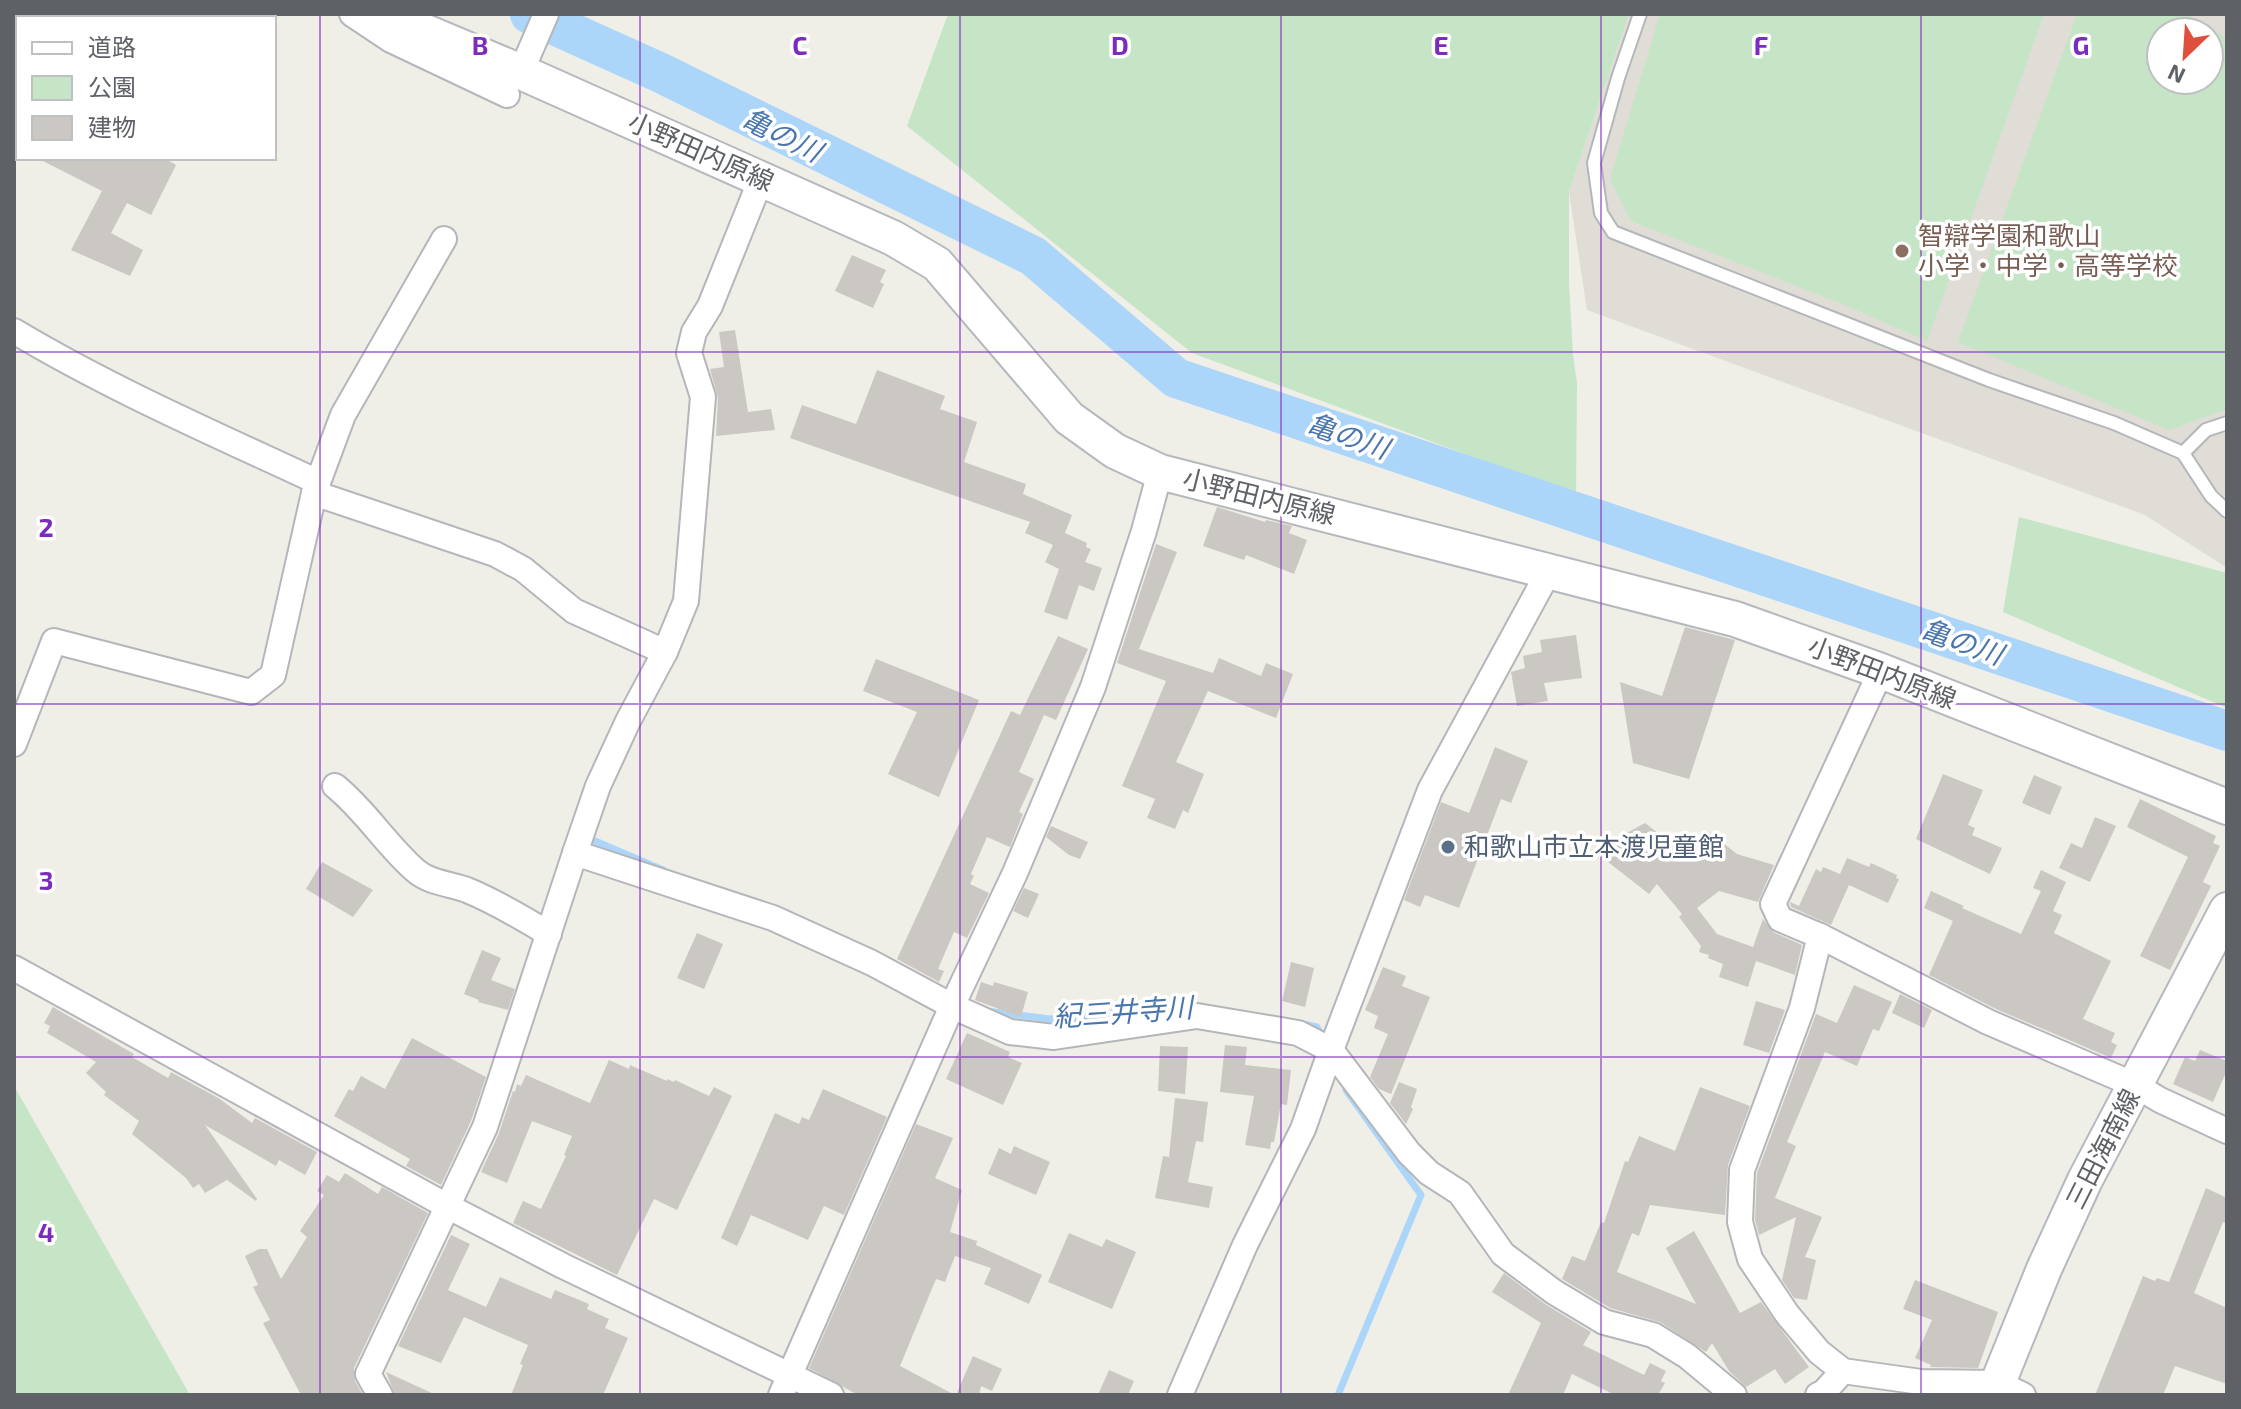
<svg xmlns="http://www.w3.org/2000/svg" width="2241" height="1409" font-family="'Exo 2','Noto Sans JP',sans-serif">
  <style>
    .education { fill: #dfddd5; fill-rule: evenodd }
    .green { fill: #c5e5c6; fill-rule: evenodd }
    .lines { fill: none; stroke-linecap: round; stroke-linejoin: round }
    .stream { stroke: #acd5fa; stroke-width: 7 }
    .river { stroke: #acd5fa; stroke-width: 40 }
    .building { fill: #cbc8c4 }
    .service-casing { stroke: #b4b6ba; stroke-width: 16 }
    .minor-casing { stroke: #b4b6ba; stroke-width: 28 }
    .secondary-casing { stroke: #b5b8bd; stroke-width: 38 }
    .service { stroke: #fff; stroke-width: 12 }
    .minor { stroke: #fff; stroke-width: 24 }
    .secondary { stroke: #fff; stroke-width: 34 }
    .grid { fill: none; stroke: #7b2cbf; stroke-width: 2; stroke-opacity: 0.55 }
    .education-dot { fill: #8d6e63; stroke: #fff; stroke-width: 3 }
    .service-dot { fill: #5c6f8a; stroke: #fff; stroke-width: 3 }
    .labels { text-anchor: middle; stroke-width: 7; stroke-linejoin: round; paint-order: stroke }
    .street-label { font-size: 26px; fill: #5e6166; stroke: #fff }
    .education-label { font-size: 26px; fill: #785e54; stroke: #fff; text-anchor: start }
    .service-label { font-size: 26px; fill: #4e5e75; stroke: #fff; text-anchor: start }
    .water-label { font-size: 28px; font-style: italic; fill: #4976ad; stroke: #fff }
    .grid-label { font-size: 26px; text-anchor: middle; font-weight: bold; fill: #7b2cbf; stroke: #fff; stroke-width: 7; stroke-linejoin: round; paint-order: stroke }
  </style>
  <rect width="100%" height="100%" fill="#efeee7"/>
  <path class="education" d="M1629,14H2227V568L2145,515L1587,310L1569,192ZM2161,32H2209V80H2161Z"/>
  <g class="green">
    <polygon points="948,14 1629,14 1569,192 1569,284 1573,355 1577,383 1576,495 1192,353 907,126"/>
    <polygon points="1660,14 2044,14 1927,341 1845,305 1631,221 1610,179"/>
    <path d="M2077,14H2186L2227,38V409L2169,430L1958,342ZM2161,32H2209V80H2161Z"/>
    <polygon points="2019,517 2227,573 2227,708 2003,612"/>
    <polygon points="14,1086 190,1395 14,1395"/>
  </g>
  <g class="lines">
    <g class="stream">
      <polyline points="595,841 663,870"/>
      <polyline points="986,1011 1050,1019 1185,1006"/>
      <polyline points="1303,1024 1317,1027 1323,1039"/>
      <polyline points="1338,1395 1421,1195 1346,1090"/>
    </g>
    <polyline class="river" points="530,14 661,73 1033,256 1176,378 2227,731"/>
  </g>
  <g class="building">
    <polygon points="37,158 164,158 176,165 151,215 127,203 111,233 143,250 130,276 71,250 102,191"/>
    <polygon points="852,255 886,270 880,282 884,284 873,308 835,291"/>
    <polygon points="735,330 748,412 771,409 775,430 716,436 718,398 710,369 724,367 719,332"/>
    <polygon points="877,370 945,396 940,409 977,422 964,462 1026,484 1023,494 1072,515 1065,533 1087,543 1086,547 1091,549 1085,562 1102,568 1094,591 1079,585 1067,620 1044,612 1059,569 1045,562 1053,545 1025,533 1030,522 790,438 802,405 856,424"/>
    <polygon points="1217,507 1265,522 1266,520 1292,526 1289,533 1307,540 1294,574 1246,555 1244,560 1203,546"/>
    <polygon points="1156,544 1177,552 1139,649 1213,673 1219,658 1261,676 1266,663 1293,674 1276,718 1208,691 1176,762 1204,774 1188,813 1183,810 1175,829 1147,818 1155,799 1122,786 1166,681 1117,663"/>
    <polygon points="1685,627 1735,640 1689,779 1633,763 1620,682 1662,696"/>
    <polygon points="1576,635 1582,678 1544,683 1548,701 1517,706 1511,672 1525,668 1523,656 1542,652 1540,640"/>
    <polygon points="1058,636 1088,649 1056,720 1044,715 1019,772 1034,779 1019,812 1023,814 1010,847 987,837 971,874 974,876 970,884 989,893 967,938 954,932 938,969 944,971 939,982 897,959 1011,711 1020,715"/>
    <polygon points="876,659 979,700 939,797 888,774 917,712 863,691"/>
    <polygon points="1495,747 1528,761 1511,803 1501,799 1459,908 1425,895 1420,907 1404,900 1441,802 1469,813"/>
    <polygon points="1943,774 1983,790 1968,825 1975,828 1972,835 2002,848 1990,874 1916,839"/>
    <polygon points="2034,775 2062,787 2050,815 2022,803"/>
    <polygon points="2140,799 2216,836 2213,843 2220,846 2203,882 2211,886 2170,970 2140,956 2188,857 2127,827"/>
    <polygon points="2095,817 2116,826 2090,882 2059,868 2071,843 2082,848"/>
    <polygon points="1645,823 1688,856 1708,831 1737,854 1774,865 1758,902 1719,891 1697,908 1717,934 1753,947 1763,919 1773,932 1802,945 1795,975 1756,961 1748,987 1719,977 1723,964 1708,958 1709,955 1699,952 1701,946 1679,917 1682,914 1657,884 1649,894 1594,851"/>
    <polygon points="1051,826 1088,842 1080,859 1069,855 1046,837"/>
    <polygon points="1847,858 1869,867 1871,863 1897,875 1896,878 1899,879 1888,903 1849,885 1831,925 1791,907 1790,902 1799,906 1816,869 1821,872 1823,867 1840,874"/>
    <polygon points="322,862 373,890 353,917 306,889"/>
    <polygon points="2041,870 2066,882 2053,911 2062,915 2054,933 2111,961 2083,1019 2115,1033 2111,1042 2117,1045 2111,1058 1996,1009 1929,975 1953,921 1924,908 1931,891 1964,906 1962,908 2021,934 2041,891 2033,888"/>
    <polygon points="1024,888 1039,894 1028,918 1013,911"/>
    <polygon points="697,933 723,944 704,989 677,978"/>
    <polygon points="482,950 501,958 491,980 515,989 508,1010 478,1002 479,1000 464,994"/>
    <polygon points="1291,962 1314,968 1305,1007 1282,1001"/>
    <polygon points="1383,967 1406,976 1402,986 1430,997 1391,1094 1379,1089 1370,1077 1388,1034 1374,1028 1378,1016 1365,1010"/>
    <polygon points="981,982 993,986 994,982 1028,992 1021,1017 975,1000"/>
    <polygon points="1854,985 1892,1002 1879,1031 1873,1029 1857,1066 1825,1052 1787,1142 1796,1146 1775,1198 1822,1217 1805,1257 1816,1260 1807,1300 1794,1298 1782,1280 1796,1217 1759,1235 1755,1220 1757,1173 1816,1014 1837,1023"/>
    <polygon points="1900,994 1932,1010 1924,1028 1892,1013"/>
    <polygon points="1756,1001 1785,1010 1769,1053 1743,1045"/>
    <polygon points="53,1007 134,1054 132,1057 168,1078 171,1072 220,1099 252,1123 255,1118 317,1152 305,1175 279,1160 276,1166 205,1125 257,1199 256,1201 227,1180 205,1193 199,1184 193,1188 186,1178 132,1134 139,1121 104,1095 106,1092 86,1073 96,1062 47,1033 50,1026 44,1023"/>
    <polygon points="967,1033 1010,1052 1008,1057 1022,1063 1003,1105 946,1079"/>
    <polygon points="412,1038 486,1077 471,1121 441,1185 406,1166 410,1159 334,1116 349,1089 353,1091 361,1076 385,1089"/>
    <polygon points="1225,1045 1247,1047 1245,1065 1291,1070 1287,1105 1281,1104 1274,1142 1271,1142 1270,1149 1245,1145 1254,1096 1220,1092"/>
    <polygon points="1160,1046 1188,1047 1185,1094 1158,1091"/>
    <polygon points="2200,1050 2227,1061 2227,1070 2213,1102 2173,1084 2185,1057 2195,1061"/>
    <polygon points="609,1060 629,1069 630,1065 667,1081 667,1079 674,1082 675,1080 709,1096 714,1087 732,1096 677,1210 654,1199 617,1275 513,1223 523,1201 541,1209 566,1156 564,1155 572,1136 532,1121 507,1183 481,1172 499,1133 513,1091 515,1092 517,1084 521,1086 526,1075 590,1103"/>
    <polygon points="1399,1082 1417,1089 1411,1107 1413,1109 1406,1124 1390,1103"/>
    <polygon points="1700,1087 1750,1106 1728,1165 1725,1215 1650,1205 1639,1236 1632,1233 1617,1272 1696,1304 1666,1248 1694,1231 1740,1313 1761,1302 1809,1367 1785,1384 1775,1369 1746,1387 1729,1371 1712,1343 1706,1352 1660,1322 1610,1308 1562,1279 1572,1256 1585,1261 1601,1222 1604,1223 1625,1161 1628,1162 1639,1136 1675,1151"/>
    <polygon points="823,1089 887,1117 844,1215 824,1206 808,1240 751,1215 737,1246 721,1238 775,1113 799,1124 802,1117 809,1120"/>
    <polygon points="1175,1098 1208,1102 1203,1142 1196,1141 1188,1182 1213,1187 1209,1208 1155,1198 1163,1156 1169,1157"/>
    <polygon points="916,1124 953,1138 935,1178 962,1190 950,1232 977,1241 976,1245 1042,1275 1029,1304 984,1284 991,1268 955,1256 945,1282 936,1279 900,1366 955,1395 858,1395 809,1368"/>
    <polygon points="1014,1146 1050,1162 1036,1195 988,1174 999,1148 1011,1154"/>
    <polygon points="345,1173 378,1194 382,1187 428,1213 354,1368 355,1381 363,1395 301,1395 263,1323 270,1320 253,1287 258,1285 245,1256 259,1249 267,1249 281,1279 307,1237 300,1231 324,1195 317,1191 327,1175 339,1182"/>
    <polygon points="2206,1188 2227,1198 2227,1224 2223,1222 2194,1293 2227,1308 2227,1384 2175,1366 2163,1395 2095,1395 2143,1276 2155,1281 2157,1278 2169,1282"/>
    <polygon points="1069,1233 1102,1247 1106,1239 1136,1252 1112,1309 1048,1282"/>
    <polygon points="451,1235 470,1244 448,1290 486,1307 500,1277 551,1299 555,1290 589,1304 587,1309 609,1319 605,1328 628,1338 603,1395 511,1395 523,1365 520,1364 528,1345 464,1317 441,1363 398,1346"/>
    <polygon points="1504,1273 1545,1304 1591,1332 1583,1345 1644,1375 1650,1363 1666,1371 1661,1381 1665,1383 1658,1395 1615,1395 1572,1374 1563,1395 1508,1395 1541,1323 1492,1292"/>
    <polygon points="1915,1280 1998,1312 1978,1368 1930,1367 1931,1365 1915,1358 1932,1320 1903,1309"/>
    <polygon points="973,1356 1002,1369 992,1391 981,1386 979,1395 956,1395"/>
    <polygon points="1109,1370 1134,1381 1128,1395 1098,1395"/>
    <polygon points="386,1372 436,1395 395,1395"/>
  </g>
  <g class="lines">
    <g class="service-casing">
      <g id="service">
        <polyline points="1640,14 1618,78 1594,163 1601,213 1613,232 1989,380 2114,423 2183,453 2211,496 2227,511"/>
        <polyline points="2183,453 2206,430 2227,423"/>
      </g>
    </g>
    <g class="minor-casing">
      <g id="minor">
        <polyline points="352,14 391,40 507,95"/>
        <polyline points="521,72 546,14"/>
        <polyline points="761,179 710,306 694,332 689,353 703,397 686,601 665,652 628,721 598,786 575,853 773,918 872,963 952,1006 1010,1032 1054,1037 1197,1016 1298,1033 1331,1050 1409,1153 1429,1173 1460,1193 1503,1254 1554,1292 1604,1322 1653,1335 1687,1356 1734,1395"/>
        <path d="M14,331C111,389 215,434 318,482"/>
        <polyline points="314,493 495,554 523,569 574,611 665,652"/>
        <polyline points="1881,671 1773,904 1780,919 1820,936 1988,1022 2135,1085 2160,1100 2227,1131"/>
        <polyline points="14,744 54,641 251,692 273,675 314,493 343,415 444,239"/>
        <path d="M335,786C366,811 386,845 416,871C430,883 451,884 467,890C496,902 523,918 549,934"/>
        <polyline points="1820,936 1802,1008 1742,1170 1740,1222 1750,1259 1787,1314 1819,1352 1843,1371 1921,1382 1998,1383 2023,1395"/>
        <polyline points="14,968 447,1206 563,1266 831,1395"/>
        <polyline points="380,1395 368,1374 485,1127 575,853"/>
        <polyline points="781,1395 952,1006 1015,873 1093,687 1144,531 1160,472"/>
        <polyline points="1180,1395 1245,1245 1303,1129 1331,1050 1430,790 1549,571"/>
        <polyline points="1818,1395 1824,1392 1843,1371"/>
      </g>
    </g>
    <g class="secondary-casing">
      <g id="secondary">
        <polyline points="383,14 521,72 893,238 937,264 1069,418 1115,451 1160,472 1735,619 1881,671 2227,807"/>
        <polyline points="1993,1395 2044,1269 2085,1180 2227,910"/>
      </g>
    </g>
    <use href="#service" class="service"/>
    <use href="#minor" class="minor"/>
    <use href="#secondary" class="secondary"/>
  </g>
  <path class="grid" d="M320,14V1395M640,14V1395M960,14V1395M1281,14V1395M1601,14V1395M1921,14V1395M14,352H2227M14,704H2227M14,1057H2227"/>
  <circle class="education-dot" cx="1902" cy="251" r="8"/>
  <circle class="service-dot" cx="1448" cy="847" r="8"/>
  <g class="labels">
    <g class="street-label">
      <text transform="translate(701 152) rotate(24)" y="9">小野田内原線</text>
      <text transform="translate(1259 497) rotate(14)" y="9">小野田内原線</text>
      <text transform="translate(1882 673) rotate(21)" y="9">小野田内原線</text>
      <text transform="translate(2103 1149) rotate(-63)" y="9">三田海南線</text>
    </g>
    <g class="education-label">
      <text x="1918" y="245">智辯学園和歌山<tspan x="1918" dy="30">小学・中学・高等学校</tspan></text>
    </g>
    <g class="service-label">
      <text x="1464" y="856">和歌山市立本渡児童館</text>
    </g>
    <g class="water-label">
      <text transform="translate(782 135) rotate(26)" y="10">亀の川</text>
      <text transform="translate(1348 436) rotate(19)" y="10">亀の川</text>
      <text transform="translate(1962 642) rotate(19)" y="10">亀の川</text>
      <text transform="translate(1123 1012) rotate(-4)" y="10">紀三井寺川</text>
    </g>
  </g>
  <g class="grid-label">
    <text x="480" y="55">B</text>
    <text x="800" y="55">C</text>
    <text x="1120" y="55">D</text>
    <text x="1441" y="55">E</text>
    <text x="1761" y="55">F</text>
    <text x="2081" y="55">G</text>
    <text x="46" y="537">2</text>
    <text x="46" y="890">3</text>
    <text x="46" y="1242">4</text>
  </g>
  <rect width="2241" height="1409" fill="none" stroke="#5e6166" stroke-width="32"/>
  <rect x="16" y="16" width="260" height="144" fill="#ffffff" stroke="#bfc0c2" stroke-width="2"/>
  <rect x="32" y="42" width="40" height="12" fill="#ffffff" stroke="#bfc0c2" stroke-width="2"/>
  <text x="88" y="56" font-size="24" fill="#5e6166">道路</text>
  <rect x="32" y="76" width="40" height="24" fill="#c5e5c6" stroke="#bfc0c2" stroke-width="2"/>
  <text x="88" y="96" font-size="24" fill="#5e6166">公園</text>
  <rect x="32" y="116" width="40" height="24" fill="#cbc8c4" stroke="#bfc0c2" stroke-width="2"/>
  <text x="88" y="136" font-size="24" fill="#5e6166">建物</text>
  <g transform="translate(2185 56) rotate(205)"><circle r="38" fill="#ffffff" stroke="#bfc0c2" stroke-width="2"/>
  <path d="M0-6L14 30L0 20L-14 30Z" fill="#e04f3c"/>
  <text y="-12" font-size="22" font-weight="bold" text-anchor="middle" fill="#5e6166">N</text>
  </g>
</svg>
